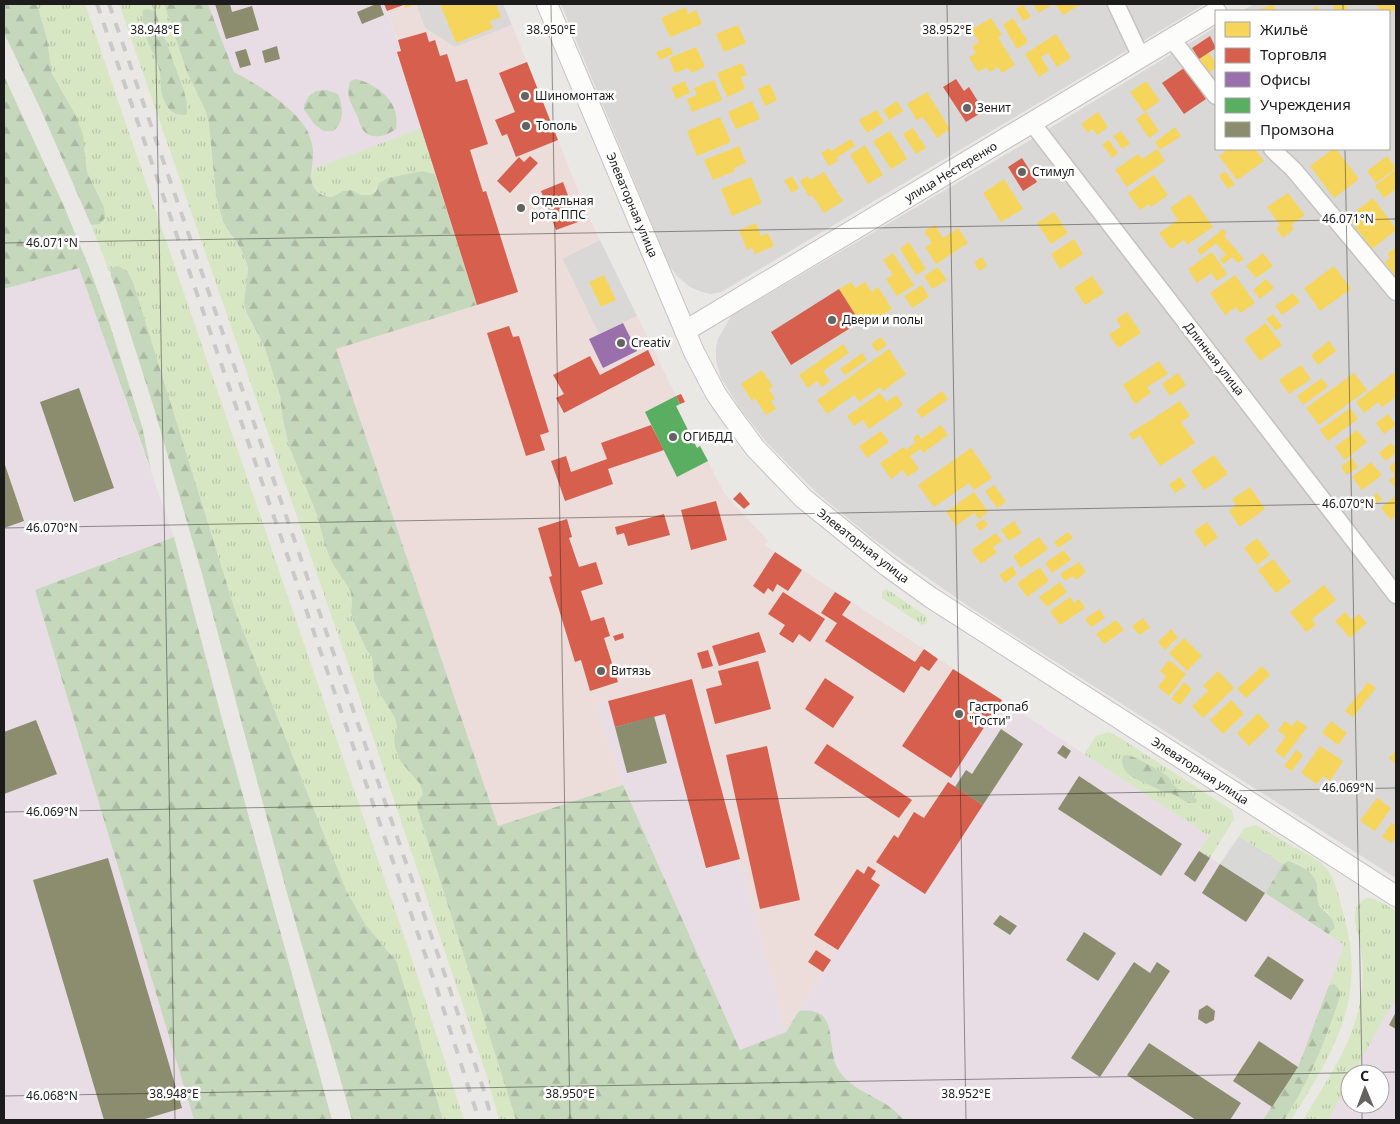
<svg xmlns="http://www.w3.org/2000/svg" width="1400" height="1124" font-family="'Noto Sans',sans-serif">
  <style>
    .residential { fill: #d9d8d6 }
    .commercial { fill: #ecdcda }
    .industrial { fill: #e8dde4 }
    .religious { fill: #d8d8d6 }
    .grass { fill: url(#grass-tufts) }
    .forest { fill: url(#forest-firs) }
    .homes { fill: #f6d55c }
    .shops { fill: #d6604d }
    .offices { fill: #9970ab }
    .public { fill: #5aae61 }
    .industry { fill: #8c8c6e }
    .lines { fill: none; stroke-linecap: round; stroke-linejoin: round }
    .minor-casing { stroke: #c3c2c1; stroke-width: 19 }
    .tertiary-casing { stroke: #c3c2c1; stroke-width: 22 }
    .minor { stroke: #fcfcfb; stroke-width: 16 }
    .tertiary { stroke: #fcfcfb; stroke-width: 20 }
    .rail { stroke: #c9c9c8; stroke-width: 4; stroke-dasharray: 10 10; stroke-linecap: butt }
    .ticks { fill: none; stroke: #1c1c1c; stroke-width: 1; stroke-opacity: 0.45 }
    .poi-dot { fill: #646362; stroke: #fff; stroke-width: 2 }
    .labels { text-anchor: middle; stroke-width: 5; stroke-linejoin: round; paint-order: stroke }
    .poi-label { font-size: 12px; fill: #1c1c1c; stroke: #fff; text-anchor: start }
    .street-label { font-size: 12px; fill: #1c1c1c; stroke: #fff }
    .ticks-label { font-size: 12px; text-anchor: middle; fill: #1c1c1c; stroke: #fff; stroke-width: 5; stroke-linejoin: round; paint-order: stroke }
  </style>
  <defs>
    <pattern id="grass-tufts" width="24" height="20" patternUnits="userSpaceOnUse" patternTransform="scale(1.25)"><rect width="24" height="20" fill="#d7e7c4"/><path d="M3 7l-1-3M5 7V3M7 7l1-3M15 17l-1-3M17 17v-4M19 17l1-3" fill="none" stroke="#b8c6a8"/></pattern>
    <pattern id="forest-firs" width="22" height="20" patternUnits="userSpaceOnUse" patternTransform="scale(1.25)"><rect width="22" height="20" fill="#c6d8bb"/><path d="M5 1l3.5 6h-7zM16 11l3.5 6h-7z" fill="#aab9a0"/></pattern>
  </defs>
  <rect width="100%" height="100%" fill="#eae8e5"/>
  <g class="residential">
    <polygon points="416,4 503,4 512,25 455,48 425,28"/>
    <polygon points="561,4 1205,4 728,288 721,292 711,294 702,292 690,287 678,277 669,265"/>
    <polygon points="1254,4 1396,4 1396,878 974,610 922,574 872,538 817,493 767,443 739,407 721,378 716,361 716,347 718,339 731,316 1022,145 1216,27 1216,149 1389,149 1389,11 1242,11"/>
    <polygon points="600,240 637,316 599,335 562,258"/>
  </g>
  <polygon class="commercial" points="384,4 416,4 425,28 455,47 512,25 589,218 600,240 562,259 599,334 637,316 676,396 681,394 685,402 676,407 697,447 700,446 724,493 768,541 764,545 1002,700 823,972 786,1032 692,679 595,704 623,785 498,826 336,349 477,305 397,53 401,51 398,40"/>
  <g class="industrial">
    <polygon points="208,4 384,4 401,51 397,53 421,128 277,183"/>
    <polygon points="79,268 174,537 35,590 194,1120 4,1120 4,289"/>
    <polygon points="692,679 786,1032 823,972 1002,700 1209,836 1200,851 1344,945 1298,1067 1263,1120 839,1120 740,1051 623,785 595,704"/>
    <polygon points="1395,998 1396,999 1396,1120 1328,1120 1350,1080 1350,1104 1380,1104 1380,1074 1353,1074"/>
  </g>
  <polygon class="religious" points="1239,836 1283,864 1265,893 1220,864"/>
  <g class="grass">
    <polygon points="37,4 85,4 411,956 464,1120 443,1120 397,962 365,924 346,890 236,613 133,282 111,268 111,276 91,225 100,224 104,207 87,172 85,150 76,116 52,74 47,39"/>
    <polygon points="119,4 164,4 187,72 206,112 209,124 216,196 223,222 241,249 248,267 246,289 247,313 265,348 280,396 283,420 289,446 317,515 325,545 331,561 351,592 352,602 351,612 353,620 366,649 372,657 374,680 382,697 395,718 397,728 394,737 401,762 420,784 423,794 417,802 418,811 516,1120 499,1120 487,1077 354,681"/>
    <path d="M421,128L435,174L422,171L379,183C376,191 371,197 361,195C357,194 354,190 350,190C344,189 338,194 332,197C315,193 309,186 313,169Z"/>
    <polygon points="887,589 927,617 927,623 922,625 882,598 882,592"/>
    <polygon points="1108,732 1114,734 1232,810 1234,819 1210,858 1199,851 1209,836 1084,754 1096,736"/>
    <path d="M1256,825L1319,861C1321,863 1325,866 1327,869C1336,880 1339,899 1343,912C1368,998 1335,1050 1291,1120H1284C1310,1081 1325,1041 1340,997L1334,984L1329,985L1344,945L1328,934L1335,928L1328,912L1322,909L1317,901L1316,881L1305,868L1296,863L1288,861L1283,864L1239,836L1244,828Z"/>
    <path d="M1366,898C1377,897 1387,906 1396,911V999H1395L1353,1074H1350V1080L1328,1120H1303C1336,1065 1371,1019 1361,950C1360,939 1352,920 1356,909C1357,904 1362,901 1366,898Z"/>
  </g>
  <g class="forest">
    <polygon points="4,4 37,4 47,39 52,74 76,116 83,135 87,172 104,207 105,218 100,224 91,225 41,110 4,33"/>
    <path d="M164,4H208L234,72C257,84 296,108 308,132C310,138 313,145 313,151C314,165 305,185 321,194C323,196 329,196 332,197L343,191L351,190L361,195H370L376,191L379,183L388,178L422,171L435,174L477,305L336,349L498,826L623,785L740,1050L786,1032L799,1011C841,1006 825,1046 838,1069C848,1086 867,1093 884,1103C891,1107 898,1114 904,1120H516L418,811L417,802L423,794L420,784L401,762L395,747L394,737L397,728L395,718L382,697L374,680L372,657L366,649L353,620L351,612L352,602L351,592L331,561L325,545L317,515L289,446L283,420L280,396L265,348L247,313L244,302L247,279L248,267L241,249L223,222L216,196L209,124L206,112L187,72Z"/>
    <path d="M147,9L155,11L184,91L187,103V114C171,119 162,101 161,88C160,80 161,73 158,65C151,45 140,33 143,10Z"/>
    <polygon points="4,76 63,204 89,267 110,325 142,426 151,470 79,268 4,289"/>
    <path d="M356,79C379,85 401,103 396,129C386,136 373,141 363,130C360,126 359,119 357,115C350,101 346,97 350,81Z"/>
    <path d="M326,90L338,94C343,107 345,122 333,131H324L315,125L304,110V105L309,96L316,91Z"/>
    <polygon points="118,266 127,271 133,282 236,613 346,890 365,924 397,962 443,1120 352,1120 285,886 201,570 153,405 116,289 111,276 111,268"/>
    <polygon points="174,537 222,719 332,1120 194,1120 35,590"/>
    <path d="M1128,755C1136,757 1161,771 1167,776C1171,780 1172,785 1177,788C1185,793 1190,789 1197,800L1196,803H1188L1175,795L1164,792L1132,777C1125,772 1120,765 1123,756Z"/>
    <path d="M1288,861C1298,864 1313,871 1316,882C1319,888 1316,896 1318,902C1322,914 1331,910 1335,928L1328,934L1265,893L1283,864Z"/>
    <path d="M1334,984L1339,989L1340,997C1325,1041 1310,1081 1284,1120H1263L1298,1067L1329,985Z"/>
  </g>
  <g class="homes">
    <polygon points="404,4 416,4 405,8"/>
    <polygon points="440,4 496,4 501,17 490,21 493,28 456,43"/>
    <polygon points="1023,4 1031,17 1023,21 1016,9"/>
    <polygon points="1033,4 1049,4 1050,6 1039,13"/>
    <polygon points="1055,4 1081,4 1063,15"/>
    <polygon points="1273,4 1276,11 1257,11"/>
    <polygon points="1332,4 1346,4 1348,8 1342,11 1335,11"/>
    <polygon points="1375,4 1396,4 1396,9 1389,14 1389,11 1381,11"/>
    <polygon points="1317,6 1320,11 1310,11"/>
    <polygon points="686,7 688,14 696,10 702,24 670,37 661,18"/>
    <polygon points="991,18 1002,35 998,37 1015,65 1002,73 998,67 990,72 986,67 978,72 969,57 976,53 972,47 979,42 971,30"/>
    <polygon points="1013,18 1028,42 1017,49 1003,25"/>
    <polygon points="738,25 746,43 724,52 716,34"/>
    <polygon points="1056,34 1071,58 1057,67 1048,53 1041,57 1049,70 1039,77 1025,54"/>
    <polygon points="670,47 673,54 660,60 656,52"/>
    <polygon points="696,47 705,67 691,73 688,68 675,73 669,58"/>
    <polygon points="1209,53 1216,63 1216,68 1208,73 1199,59"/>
    <polygon points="742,63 747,75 741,77 745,89 727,97 717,73"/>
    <polygon points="714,80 722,100 692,112 687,99 697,95 694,88"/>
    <polygon points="685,81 690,93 676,99 671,87"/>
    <polygon points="1146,81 1160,101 1144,112 1130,92"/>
    <polygon points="770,84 777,100 765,106 758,89"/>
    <polygon points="927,92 950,129 937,138 923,117 917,120 907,104"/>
    <polygon points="752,101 760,119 736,129 728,112"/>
    <polygon points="897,101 903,111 889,120 883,110"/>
    <polygon points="877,110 884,122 867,133 859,120"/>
    <polygon points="1098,112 1108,127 1097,135 1093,129 1088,133 1081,124"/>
    <polygon points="1146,112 1159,131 1149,138 1136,119"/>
    <polygon points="720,117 731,142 697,156 687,131"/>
    <polygon points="1175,127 1181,136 1160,150 1155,142"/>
    <polygon points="913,128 926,148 916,154 903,134"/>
    <polygon points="890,131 907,159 891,169 873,141"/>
    <polygon points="1121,131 1130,144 1122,149 1113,136"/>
    <polygon points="851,139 855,146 836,158 838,161 829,166 821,153 829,148 831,151"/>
    <polygon points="1109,140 1118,153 1112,158 1102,144"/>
    <polygon points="865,145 883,175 868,184 850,155"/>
    <polygon points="739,146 746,163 734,168 735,171 713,180 704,160"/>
    <polygon points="1157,149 1165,161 1127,187 1115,170 1138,154 1142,159"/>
    <polygon points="1228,149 1250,149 1252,150 1255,149 1264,161 1237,180 1219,156"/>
    <polygon points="1333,149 1336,149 1359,179 1334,198 1310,166"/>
    <polygon points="1387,156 1396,168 1376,183 1367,171"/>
    <polygon points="1395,170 1396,189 1384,198 1375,186"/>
    <polygon points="1225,171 1235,184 1228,189 1219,176"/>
    <polygon points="824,172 843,201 824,213 812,195 809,197 800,181 808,176 810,180"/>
    <polygon points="1154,175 1168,195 1151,207 1149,204 1140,210 1128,193"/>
    <polygon points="792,176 799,188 792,193 784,181"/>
    <polygon points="751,177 762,203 732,216 721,189"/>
    <polygon points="1004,179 1023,209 1001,222 983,193"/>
    <polygon points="1288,193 1305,215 1291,225 1294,229 1283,238 1276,228 1280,225 1267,207"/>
    <polygon points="1190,194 1213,227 1187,245 1184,240 1171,249 1159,233 1178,220 1170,208"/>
    <polygon points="1373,198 1396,229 1396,230 1372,249 1348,217"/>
    <polygon points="1054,212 1068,233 1051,244 1037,223"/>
    <polygon points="756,223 761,236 768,233 774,246 755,254 752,248 747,250 739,230"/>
    <polygon points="935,225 943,238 958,228 968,243 936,264 925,247 932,243 924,231"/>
    <polygon points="1223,229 1227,233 1224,236 1244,259 1238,263 1232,257 1224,264 1220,259 1226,255 1216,243 1201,255 1197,250"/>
    <polygon points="1074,239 1083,254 1060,269 1051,254"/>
    <polygon points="909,242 926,269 916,275 900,249"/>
    <polygon points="1396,247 1396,277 1385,262 1390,258 1387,254"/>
    <polygon points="1212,252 1227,274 1217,281 1211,273 1197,283 1188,269"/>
    <polygon points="893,253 914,285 897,296 886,279 893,275 883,260"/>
    <polygon points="1263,253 1273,266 1256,278 1246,266"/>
    <polygon points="982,257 987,266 979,271 974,262"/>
    <polygon points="1334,266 1351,289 1320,311 1304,288"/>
    <polygon points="938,267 947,280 932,289 924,276"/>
    <polygon points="604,275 616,300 601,307 589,282"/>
    <polygon points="1235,275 1255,303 1240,313 1236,307 1225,315 1210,293"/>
    <polygon points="1092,276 1104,293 1085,305 1074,288"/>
    <polygon points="1266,279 1274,288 1260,299 1253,290"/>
    <polygon points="851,282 855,288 865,282 872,292 878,287 892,309 863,328 839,289"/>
    <polygon points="922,285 929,297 912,308 904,296"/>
    <polygon points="1293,293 1300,302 1282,315 1275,306"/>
    <polygon points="1127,312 1141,333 1118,348 1109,334 1121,327 1116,319"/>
    <polygon points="1273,314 1282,326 1276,331 1266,319"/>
    <polygon points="1266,323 1282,345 1260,361 1244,339"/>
    <polygon points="881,337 887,345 877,352 871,344"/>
    <polygon points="1329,341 1336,351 1318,365 1311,355"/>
    <polygon points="843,344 849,353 823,371 830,381 822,387 817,381 808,388 799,375"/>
    <polygon points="889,349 906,374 883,391 880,387 859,402 854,395 827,414 817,400"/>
    <polygon points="862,353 867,360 845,375 840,369"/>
    <polygon points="1159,361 1168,374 1147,387 1151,393 1135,404 1123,385"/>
    <polygon points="1301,365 1311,379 1289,394 1279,380"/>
    <polygon points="762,370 773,387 769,389 775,399 771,401 776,409 766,415 755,398 752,401 741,384"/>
    <polygon points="1396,371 1396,397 1382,407 1378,402 1364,413 1356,402"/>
    <polygon points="1178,373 1186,385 1170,396 1162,384"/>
    <polygon points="1354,373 1367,390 1319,425 1306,408"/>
    <polygon points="1322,378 1328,387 1303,405 1297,396"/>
    <polygon points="942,391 948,399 922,418 916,410"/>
    <polygon points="880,393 887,402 896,395 903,405 869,429 863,420 854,426 847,416"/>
    <polygon points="1180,401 1190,416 1181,422 1195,443 1160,466 1140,435 1133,440 1129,434"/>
    <polygon points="1350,408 1358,419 1328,441 1320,430"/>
    <polygon points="1388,414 1396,425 1384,434 1376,423"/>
    <polygon points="941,425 948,435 923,453 920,449 910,456 919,469 907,477 903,470 891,479 880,463 904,447 906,450 916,442 913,438 918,434 921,439"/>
    <polygon points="1357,430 1367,442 1345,460 1335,447"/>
    <polygon points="881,431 889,442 867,458 859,446"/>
    <polygon points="1391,443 1396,449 1396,453 1386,461 1379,453"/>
    <polygon points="971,448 992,478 974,490 969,483 934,507 918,485"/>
    <polygon points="1214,455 1228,474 1204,490 1191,471"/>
    <polygon points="1352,458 1358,467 1347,475 1341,467"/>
    <polygon points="1396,461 1396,489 1389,480 1395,476 1389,467"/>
    <polygon points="1371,462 1382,475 1362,490 1352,477"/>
    <polygon points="1180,477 1186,486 1175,493 1169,484"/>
    <polygon points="994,485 1006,502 997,508 985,491"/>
    <polygon points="1250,487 1265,509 1240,527 1229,511 1236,505 1232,499"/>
    <polygon points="974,492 988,512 979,519 974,513 956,526 946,512"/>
    <polygon points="1377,493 1382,499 1373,506 1368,500"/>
    <polygon points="1396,495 1396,515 1391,520 1381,508"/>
    <polygon points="984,519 988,525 980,531 975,525"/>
    <polygon points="1014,521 1022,533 1009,541 1001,530"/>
    <polygon points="1207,522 1218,537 1205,547 1194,531"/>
    <polygon points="1068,532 1073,538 1058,548 1054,542"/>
    <polygon points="996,533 1002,541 993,547 997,552 981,564 971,550"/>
    <polygon points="1039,537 1048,549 1021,568 1013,556"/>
    <polygon points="1257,538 1270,555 1257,565 1244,548"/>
    <polygon points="1064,550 1071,560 1052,573 1045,563"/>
    <polygon points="1273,559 1291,582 1276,593 1258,570"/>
    <polygon points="1079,562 1086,572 1076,580 1073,576 1065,581 1060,574"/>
    <polygon points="1012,566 1017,574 1005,583 999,575"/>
    <polygon points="1040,567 1049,581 1027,597 1017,583"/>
    <polygon points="1060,582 1067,592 1047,607 1039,597"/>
    <polygon points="1324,585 1336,600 1312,619 1316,625 1306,632 1290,612"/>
    <polygon points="1070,597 1074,603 1079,599 1085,608 1060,625 1050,611"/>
    <polygon points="1099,609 1105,618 1091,627 1085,619"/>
    <polygon points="1345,612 1352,620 1359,614 1367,623 1350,638 1335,621"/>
    <polygon points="1143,618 1150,628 1139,635 1132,626"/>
    <polygon points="1116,620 1124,630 1104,644 1096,634"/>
    <polygon points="1171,629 1178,637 1165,650 1158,642"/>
    <polygon points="1184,638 1202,656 1187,671 1169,653"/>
    <polygon points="1169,660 1186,674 1169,696 1158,687 1166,676 1160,671"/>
    <polygon points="1262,666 1270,675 1246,698 1237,689"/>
    <polygon points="1218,671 1234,688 1203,718 1192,706 1208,691 1203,686"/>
    <polygon points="1184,682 1192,689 1180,705 1171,699"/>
    <polygon points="1368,682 1376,688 1353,717 1345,711"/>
    <polygon points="1231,700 1244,714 1223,734 1210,720"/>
    <polygon points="1258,713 1270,726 1249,746 1237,733"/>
    <polygon points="1297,720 1307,727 1284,758 1275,751 1286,736 1278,731 1285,721 1292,726"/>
    <polygon points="1331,721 1347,733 1338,745 1322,733"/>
    <polygon points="1320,746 1343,761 1330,781 1323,776 1317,784 1301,773"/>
    <polygon points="1296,750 1303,755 1292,771 1284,766"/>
    <polygon points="1396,750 1396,765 1389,758"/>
    <polygon points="1377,798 1391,808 1375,831 1360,821"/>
    <polygon points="1391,823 1396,826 1396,836 1392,843 1382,837"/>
  </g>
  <g class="shops">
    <polygon points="384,4 406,4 387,11"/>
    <polygon points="426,32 429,42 435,40 440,56 447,54 456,82 467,79 488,144 470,150 483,192 486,191 518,292 477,305 397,52 401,51 398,40"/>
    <polygon points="1210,36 1216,48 1199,59 1192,48"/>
    <polygon points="527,62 558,140 516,157 507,134 502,136 495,120 515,112 499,73"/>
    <polygon points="1184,68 1206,99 1184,114 1162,83"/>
    <polygon points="956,79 964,91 969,87 984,111 966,122 943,87"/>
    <polygon points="530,156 538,163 510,193 497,181 519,157 524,162"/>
    <polygon points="1022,158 1037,182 1023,191 1008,167"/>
    <polygon points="563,182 578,222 556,230 541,191"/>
    <polygon points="839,289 860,322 791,365 771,332"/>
    <polygon points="509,326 513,337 519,336 549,432 540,435 545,450 526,456 487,333"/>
    <polygon points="648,350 655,365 564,413 556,398 564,394 553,375 590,356 600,375"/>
    <polygon points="681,394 685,402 680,404 676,396"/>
    <polygon points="651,425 664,450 608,469 613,484 565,501 551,461 566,456 571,472 607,459 601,443"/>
    <polygon points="740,492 750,504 744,509 733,499"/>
    <polygon points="716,501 727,540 691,550 681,510"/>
    <polygon points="664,514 670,535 628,546 624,533 617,535 615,527"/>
    <polygon points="567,519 572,537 569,538 579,567 596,562 603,584 581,591 591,621 604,617 610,636 604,638 618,682 590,691 581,660 575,662 549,577 552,576 538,528"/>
    <polygon points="775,552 802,570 788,591 777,584 773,592 768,588 764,594 753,586"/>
    <polygon points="783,592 825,619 810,642 799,634 793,643 779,634 785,625 768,614"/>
    <polygon points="835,592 851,602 842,615 915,662 924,649 938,659 929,671 921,666 904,693 825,641 837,623 821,613"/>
    <polygon points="759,632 766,652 719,666 712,646"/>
    <polygon points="623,633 624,638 615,641 613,636"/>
    <polygon points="708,650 713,666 702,669 697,653"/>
    <polygon points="758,661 771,709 715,724 706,689 722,685 718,671"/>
    <polygon points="953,669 1002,700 951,778 902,746"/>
    <polygon points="825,678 854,697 833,728 805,709"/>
    <polygon points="692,679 740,859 706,868 665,714 615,727 608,701"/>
    <polygon points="827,744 912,800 899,818 814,763"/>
    <polygon points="767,746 800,900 760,909 726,755"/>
    <polygon points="948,782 983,805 925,894 876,862 894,835 898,838 914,812 924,818"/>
    <polygon points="868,866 876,871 871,879 880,885 838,950 814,935 857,869 864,874"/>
    <polygon points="816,950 831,960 823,972 808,962"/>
  </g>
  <polygon class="offices" points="623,323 637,351 603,368 589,339"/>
  <polygon class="public" points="676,396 680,404 676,406 697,448 700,446 708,461 677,477 645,412"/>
  <g class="industry">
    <polygon points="215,4 230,4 232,12 252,6 259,30 226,39"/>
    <polygon points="376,4 380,4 384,15 362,24 357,12"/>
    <polygon points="277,46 280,59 265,63 262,51"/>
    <polygon points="246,49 251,65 240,68 235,52"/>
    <polygon points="79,388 114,488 74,502 40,402"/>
    <polygon points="4,462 24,521 4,528"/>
    <polygon points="654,716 667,763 627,773 615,727"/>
    <polygon points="36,720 57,774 4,794 4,732"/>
    <polygon points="1001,729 1023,744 983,805 955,787 966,770 972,774"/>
    <polygon points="1063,745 1071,751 1066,759 1057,753"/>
    <polygon points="1079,776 1182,844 1161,876 1058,809"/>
    <polygon points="1199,851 1210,858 1195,882 1184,874"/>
    <polygon points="108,858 182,1108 142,1120 104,1120 33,880"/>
    <polygon points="1220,864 1265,893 1246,922 1202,893"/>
    <polygon points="1000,915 1017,926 1010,935 993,924"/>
    <polygon points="1084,932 1116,953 1098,981 1066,960"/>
    <polygon points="1268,956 1304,980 1291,1000 1254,976"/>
    <polygon points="1134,962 1150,973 1157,962 1170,971 1100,1077 1071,1058"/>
    <polygon points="1207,1005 1215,1011 1214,1020 1206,1024 1198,1019 1199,1010"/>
    <polygon points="1396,1012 1396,1029 1389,1025"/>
    <polygon points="1259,1041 1298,1067 1272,1107 1233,1081"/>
    <polygon points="1149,1043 1241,1103 1230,1120 1196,1120 1127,1075"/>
  </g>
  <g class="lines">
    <g class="minor-casing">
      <g id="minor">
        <polyline points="1116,4 1141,57"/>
        <polyline points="1172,39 1216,96"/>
        <polyline points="1032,123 1396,595"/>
        <polyline points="1272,149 1294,170 1396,292"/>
      </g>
    </g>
    <g class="tertiary-casing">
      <g id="tertiary">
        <polyline points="547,4 694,352 716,394 730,414 755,448 803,498 887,566 930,597 1396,896"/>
        <polyline points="685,331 1216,12"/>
      </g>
    </g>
    <use href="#minor" class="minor"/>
    <use href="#tertiary" class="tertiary"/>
    <g class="rail">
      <polyline points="97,4 437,989 479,1120"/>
      <polyline points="109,4 448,984 483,1088 492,1120"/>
    </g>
  </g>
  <path class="ticks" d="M155,4L175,1120M551,4L570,1120M947,4L966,1120M1343,4V11M1345,149L1362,1074M4,243L1396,219M4,528L1396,503M4,812L1396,788M4,1096L1396,1072M1362,1104V1120"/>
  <g class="poi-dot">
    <circle cx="525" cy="96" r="5"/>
    <circle cx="967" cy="108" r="5"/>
    <circle cx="526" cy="126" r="5"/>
    <circle cx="1022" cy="172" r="5"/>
    <circle cx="521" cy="208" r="5"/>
    <circle cx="832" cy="320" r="5"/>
    <circle cx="621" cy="343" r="5"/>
    <circle cx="673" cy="437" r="5"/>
    <circle cx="601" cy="671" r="5"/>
    <circle cx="959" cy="714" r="5"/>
  </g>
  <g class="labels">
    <g class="poi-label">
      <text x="535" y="100">Шиномонтаж</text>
      <text x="977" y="112">Зенит</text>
      <text x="536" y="130">Тополь</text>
      <text x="1032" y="176">Стимул</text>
      <text x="531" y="205">Отдельная<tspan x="531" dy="14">рота ППС</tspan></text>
      <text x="842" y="324">Двери и полы</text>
      <text x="631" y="347">Creativ</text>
      <text x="683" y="441">ОГИБДД</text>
      <text x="611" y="675">Витязь</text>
      <text x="969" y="711">Гастропаб<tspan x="969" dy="14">"Гости"</tspan></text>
    </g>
    <g class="street-label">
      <text transform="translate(951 172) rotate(-31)" y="4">улица Нестеренко</text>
      <text transform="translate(632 205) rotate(67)" y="4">Элеваторная улица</text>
      <text transform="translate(1214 359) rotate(52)" y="4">Длинная улица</text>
      <text transform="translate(863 546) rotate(38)" y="4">Элеваторная улица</text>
      <text transform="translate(1200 771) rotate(33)" y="4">Элеваторная улица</text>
    </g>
  </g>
  <g class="ticks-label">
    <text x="155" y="34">38.948°E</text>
    <text x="551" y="34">38.950°E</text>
    <text x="947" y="34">38.952°E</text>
    <text x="1348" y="223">46.071°N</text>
    <text x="52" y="247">46.071°N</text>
    <text x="1348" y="508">46.070°N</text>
    <text x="52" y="532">46.070°N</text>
    <text x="1348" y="792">46.069°N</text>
    <text x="52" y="816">46.069°N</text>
    <text x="174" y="1098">38.948°E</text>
    <text x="570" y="1098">38.950°E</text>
    <text x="966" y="1098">38.952°E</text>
    <text x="52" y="1100">46.068°N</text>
  </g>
  <rect width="1400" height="1124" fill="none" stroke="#1c1c1c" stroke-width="10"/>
  <rect x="1215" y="10" width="175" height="140" fill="#ffffff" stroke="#a4a4a4"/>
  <rect x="1225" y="22" width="25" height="15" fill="#f6d55c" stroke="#a4a4a4"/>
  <text x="1260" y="35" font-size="15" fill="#1c1c1c">Жильё</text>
  <rect x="1225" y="48" width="25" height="15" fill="#d6604d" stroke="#a4a4a4"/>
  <text x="1260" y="60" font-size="15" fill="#1c1c1c">Торговля</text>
  <rect x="1225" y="72" width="25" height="15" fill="#9970ab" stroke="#a4a4a4"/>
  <text x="1260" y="85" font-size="15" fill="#1c1c1c">Офисы</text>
  <rect x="1225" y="98" width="25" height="15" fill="#5aae61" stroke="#a4a4a4"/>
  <text x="1260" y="110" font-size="15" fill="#1c1c1c">Учреждения</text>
  <rect x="1225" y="122" width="25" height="15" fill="#8c8c6e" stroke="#a4a4a4"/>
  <text x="1260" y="135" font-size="15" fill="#1c1c1c">Промзона</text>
  <g transform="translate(1365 1089) rotate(359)"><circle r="24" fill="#ffffff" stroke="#a4a4a4"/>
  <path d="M0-4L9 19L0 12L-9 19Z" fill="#646362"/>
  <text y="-8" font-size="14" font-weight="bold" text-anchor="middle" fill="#1c1c1c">С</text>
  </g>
</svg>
